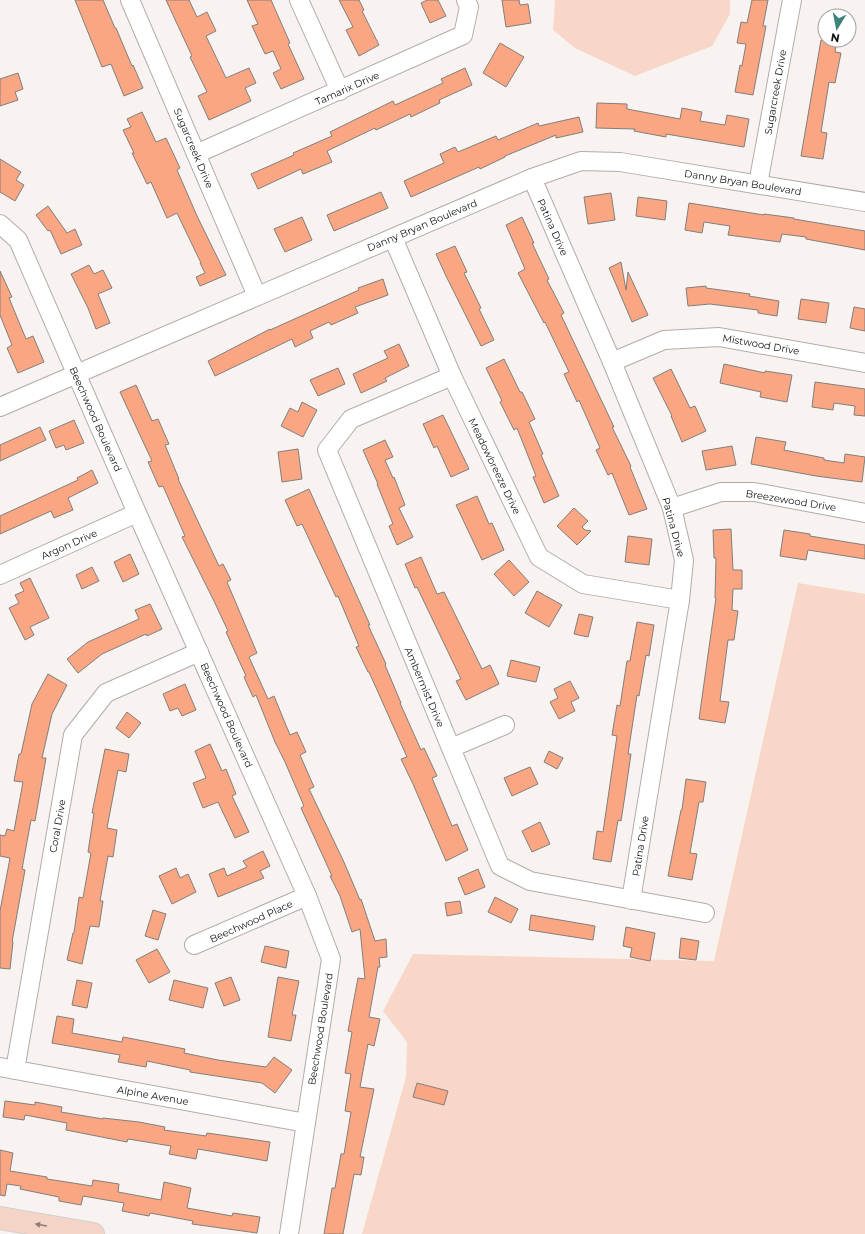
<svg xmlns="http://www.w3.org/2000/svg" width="865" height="1234" font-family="Montserrat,sans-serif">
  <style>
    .green { fill: #f8d6c8 }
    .building { fill: #fba683; stroke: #827e7c }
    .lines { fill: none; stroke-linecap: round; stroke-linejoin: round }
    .minor-casing { stroke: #b1acaa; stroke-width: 20 }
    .major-casing { stroke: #d0cfcf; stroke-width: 24 }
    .minor { stroke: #fff; stroke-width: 18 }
    .major { stroke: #f5d4c8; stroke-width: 22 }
    .oneway { fill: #8f7c75 }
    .labels { text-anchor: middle; stroke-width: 4; stroke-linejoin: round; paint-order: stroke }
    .street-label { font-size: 10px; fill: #131110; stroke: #fff }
  </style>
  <rect width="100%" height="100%" fill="#f8f3f0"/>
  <g class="green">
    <polygon points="555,0 730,0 730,14 712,46 635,76 575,48 553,30"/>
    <polygon points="798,583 865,594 865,1234 362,1234 406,1077 407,1042 383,1011 413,954 714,961"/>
  </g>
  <g class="building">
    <polygon points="75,0 103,0 115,28 116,28 132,66 133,65 143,88 124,96 111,64 102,67"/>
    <polygon points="166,0 189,0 197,17 207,12 216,31 206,36 226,78 249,68 256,83 245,88 251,101 209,120 198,96 207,92 190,57 192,56"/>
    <polygon points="247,0 271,0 290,43 288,44 304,79 281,89 273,73 281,69 273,51 265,54 252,26 258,24"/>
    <polygon points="339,0 359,0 364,10 362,11 379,45 359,56 346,30 353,27"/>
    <polygon points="427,0 438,0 446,16 430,23 421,3"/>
    <polygon points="502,0 519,0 520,5 528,4 531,23 506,27"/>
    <polygon points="752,0 768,0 763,26 766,26 753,95 735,92 740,65 742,66 746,44 737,43 741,22 747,23"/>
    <polygon points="821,40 837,40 835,52 841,53 835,83 829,82 821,132 827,133 823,159 801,156"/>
    <polygon points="500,43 524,57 506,87 483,73"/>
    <polygon points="465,68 472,85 439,100 440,103 411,117 410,114 376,130 375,128 327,151 332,162 303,174 301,169 258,189 251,174 294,155 293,153 332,136 330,132 393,101 395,105 443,83 441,79"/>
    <polygon points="18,73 23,89 15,92 18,100 0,106 0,79"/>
    <polygon points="597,103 627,104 627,109 680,119 682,108 702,112 700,121 725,125 727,115 749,119 744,147 666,134 666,137 634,131 635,129 596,128"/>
    <polygon points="142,112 156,142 166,138 180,168 177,170 197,216 226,275 200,286 196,277 205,273 200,263 201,263 177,213 167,218 151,182 147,184 132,153 134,153 123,130 131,127 127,119"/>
    <polygon points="579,117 583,132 556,138 556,135 505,156 505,157 480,169 479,167 411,197 404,181 444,163 440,154 455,147 458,152 496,136 498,140 538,123 539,126"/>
    <polygon points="0,159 21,172 16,180 24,185 15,201 0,192"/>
    <polygon points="381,192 388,208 334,231 327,215"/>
    <polygon points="611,193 615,220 588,224 584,197"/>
    <polygon points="638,197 667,201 665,220 636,216"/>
    <polygon points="689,203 764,215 764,214 794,218 794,219 865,231 865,250 806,239 806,237 782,234 780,242 728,235 730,226 704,222 702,233 685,230"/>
    <polygon points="48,206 67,233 75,229 82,245 61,254 50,230 48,231 36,215"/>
    <polygon points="302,217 312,240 285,252 274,229"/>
    <polygon points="522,217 534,243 532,243 549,279 547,280 564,313 561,315 614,427 612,427 631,466 630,467 647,509 629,515 612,473 608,475 596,450 600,448 579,400 577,402 564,374 569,372 545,322 544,323 518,273 525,269 506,225"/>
    <polygon points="455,246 467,272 464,273 481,308 479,309 494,340 481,346 446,276 436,254"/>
    <polygon points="621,262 626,290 628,272 648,315 632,322 609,268"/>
    <polygon points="89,265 94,274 103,270 112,288 98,294 110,323 96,329 88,308 71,274"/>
    <polygon points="0,271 12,297 9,298 26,339 33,336 44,362 18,373 7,348 12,345 0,315"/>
    <polygon points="383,279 388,295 355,307 358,313 331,325 329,322 310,331 313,338 295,347 292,339 215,376 208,361 270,329 270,330 359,290 358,288"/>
    <polygon points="706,286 706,288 750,294 749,296 779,301 777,316 758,313 758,310 710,304 688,306 686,288"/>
    <polygon points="801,299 829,303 826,323 798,319"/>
    <polygon points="854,307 865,309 865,331 850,328"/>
    <polygon points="399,344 409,366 385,378 387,381 361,393 353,374 388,358 384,351"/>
    <polygon points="504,359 520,392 522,392 535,419 529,422 543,454 541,455 559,496 544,503 533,477 536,476 517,428 514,430 500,402 502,401 486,368"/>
    <polygon points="724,364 765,373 765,371 792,375 787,402 760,397 761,392 720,383"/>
    <polygon points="338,368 345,384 318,396 310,380"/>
    <polygon points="671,369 690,408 695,406 706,431 682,442 671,416 672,416 653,378"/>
    <polygon points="815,382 865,389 865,416 854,415 855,406 834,403 833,410 812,407"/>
    <polygon points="136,385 152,421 158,419 169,444 165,445 179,479 178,479 219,566 223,564 231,580 227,582 257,653 249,657 268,699 274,696 290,735 297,732 306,752 300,755 314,787 309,789 343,860 360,900 361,899 375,941 386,939 387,957 379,958 380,967 378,967 369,1017 380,1019 374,1046 368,1044 360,1087 374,1089 360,1157 364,1157 361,1175 354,1174 343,1234 324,1234 332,1188 335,1188 341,1154 344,1154 351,1112 345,1111 351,1074 345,1073 352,1032 348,1031 358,978 365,979 360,929 352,932 340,896 330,876 332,876 301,808 304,806 285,762 275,742 256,695 253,697 244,677 246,676 226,632 228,631 214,601 182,537 185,536 163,486 159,487 148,462 152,461 120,392"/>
    <polygon points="302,402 317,410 303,437 281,426 290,408 298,412"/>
    <polygon points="443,415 469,469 451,477 437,446 434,448 423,424"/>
    <polygon points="74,420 84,443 66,450 64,445 56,448 49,431"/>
    <polygon points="40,427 46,440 0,461 0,445"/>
    <polygon points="756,437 786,442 784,450 824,458 824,460 844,463 845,454 865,457 862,482 816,476 751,464"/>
    <polygon points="385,440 393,457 385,460 393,478 394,477 405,505 399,508 413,537 397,545 389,526 393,524 377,484 378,484 363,450"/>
    <polygon points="732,446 736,465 706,470 702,451"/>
    <polygon points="298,449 302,479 282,482 278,452"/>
    <polygon points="92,470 98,483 68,498 73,510 54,518 51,511 0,534 0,516 78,480 77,478"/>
    <polygon points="309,489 370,625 368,625 386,664 385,665 401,703 400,703 421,750 424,748 437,776 432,778 452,826 457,824 468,850 446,861 413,784 401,759 407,757 369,672 368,672 356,647 359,646 338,596 336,597 302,524 297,526 285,500"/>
    <polygon points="477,496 489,524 492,523 504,550 482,560 456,505"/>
    <polygon points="574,508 588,521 582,527 585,530 591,531 577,545 557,526"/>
    <polygon points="731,529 733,570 742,570 742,589 733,589 732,610 738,611 734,640 728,640 720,701 729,702 725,723 699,719 716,598 715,598 716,558 714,558 713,530"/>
    <polygon points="784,530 810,534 810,536 865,545 865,559 808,550 806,560 780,556"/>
    <polygon points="628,536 652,539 649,565 625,562"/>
    <polygon points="130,554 139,574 123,582 114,562"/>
    <polygon points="421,557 437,594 444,592 482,669 490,665 499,684 466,700 456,681 461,679 417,587 415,588 405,564"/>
    <polygon points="509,560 529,582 514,596 494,574"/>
    <polygon points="92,567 99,581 82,589 76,575"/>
    <polygon points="30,578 49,618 30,627 34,635 25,640 9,608 19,603 15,595 24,591 20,583"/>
    <polygon points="537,591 562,605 549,627 525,613"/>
    <polygon points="150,604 162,629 147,636 146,634 102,654 78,673 67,659 88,642 139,619 135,610"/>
    <polygon points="579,614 593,617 588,637 574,634"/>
    <polygon points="637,622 654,625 649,656 646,655 639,696 637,695 628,754 631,754 625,795 621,821 618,820 611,862 593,859 597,831 603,832 617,736 612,735 617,705 620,706 627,661 630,661"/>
    <polygon points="511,660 540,667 536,682 507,676"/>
    <polygon points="48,674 67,685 52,714 42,758 46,758 35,821 31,820 22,869 25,870 12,942 13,942 10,969 0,968 0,911 10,858 0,856 0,835 5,836 7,829 14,831 23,782 14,781 19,754 21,754 32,704"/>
    <polygon points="570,681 579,698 571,702 575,711 559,719 550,702 558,698 554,689"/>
    <polygon points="185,684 196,710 182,716 178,708 170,711 163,694"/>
    <polygon points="127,712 141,723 129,738 116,728"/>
    <polygon points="210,744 222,771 226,769 236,794 232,796 249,832 235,838 218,802 203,808 193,783 206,778 195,751"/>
    <polygon points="105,749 129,754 126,772 118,770 107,828 117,830 113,857 108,856 100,901 103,901 99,927 90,926 82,964 67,960 73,933 74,933 79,897 83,898 91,853 88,852 94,813 92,813"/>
    <polygon points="549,751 563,758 557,769 544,762"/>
    <polygon points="530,767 538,784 512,796 504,778"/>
    <polygon points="686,779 706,782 703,802 699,802 690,853 697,854 692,880 668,876 681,810 682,810"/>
    <polygon points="540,822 550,844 532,852 522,831"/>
    <polygon points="263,851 270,866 260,871 264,878 218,897 209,874 224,868 227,876 247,867 243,861"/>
    <polygon points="176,868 180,878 188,874 196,892 172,904 159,876"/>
    <polygon points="478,869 485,887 465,895 458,878"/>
    <polygon points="495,897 518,909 511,923 488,912"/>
    <polygon points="460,901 462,913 447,916 445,903"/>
    <polygon points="153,910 166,914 158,940 145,936"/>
    <polygon points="531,915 595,926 593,940 529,930"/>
    <polygon points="626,927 655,933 650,961 630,957 632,948 623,946"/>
    <polygon points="681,938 699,941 696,960 679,958"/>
    <polygon points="265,946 289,951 286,968 261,962"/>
    <polygon points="157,949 170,972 149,983 136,960"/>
    <polygon points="231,977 240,1000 224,1006 215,983"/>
    <polygon points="278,977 299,981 292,1015 296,1015 291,1041 268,1037"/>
    <polygon points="77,980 92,983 87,1008 72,1005"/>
    <polygon points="174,980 208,988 203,1008 169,1000"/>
    <polygon points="57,1016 74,1019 72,1033 122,1042 123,1037 185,1049 184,1053 218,1060 266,1067 274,1057 292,1070 275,1093 262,1083 190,1072 190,1070 147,1061 146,1067 118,1062 120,1055 52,1043"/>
    <polygon points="417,1083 448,1091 444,1105 413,1097"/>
    <polygon points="5,1101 35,1105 35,1102 62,1107 61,1112 103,1119 103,1118 139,1122 165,1127 164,1130 206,1136 207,1133 270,1142 267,1161 198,1149 196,1159 169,1154 171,1146 128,1139 127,1142 66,1130 67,1123 25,1115 24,1120 3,1117"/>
    <polygon points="0,1150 13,1153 10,1171 47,1177 47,1179 92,1186 93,1180 119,1184 118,1192 161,1200 164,1182 191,1188 187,1208 232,1216 233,1213 260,1217 257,1233 192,1224 193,1221 150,1213 149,1216 122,1211 124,1203 83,1196 81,1205 59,1201 59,1197 20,1189 21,1186 7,1184 5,1196 0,1195"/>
  </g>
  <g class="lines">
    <g class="minor-casing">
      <g id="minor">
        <polyline points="130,0 257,296"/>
        <polyline points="299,0 340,91"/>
        <polyline points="196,154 463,35 469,7 466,0"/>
        <polyline points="532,178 612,362 672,508 684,560 680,600 631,900"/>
        <polyline points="758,184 792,0"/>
        <polyline points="0,224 18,240 137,513 307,896 331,959 289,1234"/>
        <polyline points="393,238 452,376 539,557 583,584 680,600"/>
        <polyline points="612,362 664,340 719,337 865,363"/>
        <polyline points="452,376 351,419 327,450 500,866 530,881 705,913"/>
        <polyline points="0,407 532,178 581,161 620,162 865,202"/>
        <polyline points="672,508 721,492 754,492 865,513"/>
        <polyline points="0,575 137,513"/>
        <polyline points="451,748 505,725"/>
        <polyline points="194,945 307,896"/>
        <polyline points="0,1067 306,1123"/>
        <polyline points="15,1070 73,735 106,693 199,652"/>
      </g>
    </g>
    <g class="major-casing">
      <polyline id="major" points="0,1218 93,1234"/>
    </g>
    <use href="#minor" class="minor"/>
    <use href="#major" class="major"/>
  </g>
  <defs><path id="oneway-solid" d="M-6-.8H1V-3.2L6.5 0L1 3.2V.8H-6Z"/></defs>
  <use class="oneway" href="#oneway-solid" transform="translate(41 1225) rotate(-170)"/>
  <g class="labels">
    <g class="street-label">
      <text transform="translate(347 88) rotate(-24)" y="4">Tamarix Drive</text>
      <text transform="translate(775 92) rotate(-80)" y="4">Sugarcreek Drive</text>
      <text transform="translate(194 148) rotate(67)" y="4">Sugarcreek Drive</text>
      <text transform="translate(743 182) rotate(9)" y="4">Danny Bryan Boulevard</text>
      <text transform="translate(422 225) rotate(-23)" y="4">Danny Bryan Boulevard</text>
      <text transform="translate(553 227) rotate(66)" y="4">Patina Drive</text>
      <text transform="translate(761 344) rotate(10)" y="4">Mistwood Drive</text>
      <text transform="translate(96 419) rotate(66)" y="4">Beechwood Boulevard</text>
      <text transform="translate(495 466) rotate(64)" y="4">Meadowbreeze Drive</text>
      <text transform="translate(791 500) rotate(9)" y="4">Breezewood Drive</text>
      <text transform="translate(674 527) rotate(75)" y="4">Patina Drive</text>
      <text transform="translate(69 544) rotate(-24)" y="4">Argon Drive</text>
      <text transform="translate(425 687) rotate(67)" y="4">Ambermist Drive</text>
      <text transform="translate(227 715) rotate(66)" y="4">Beechwood Boulevard</text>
      <text transform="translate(57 826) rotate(-80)" y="4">Coral Drive</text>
      <text transform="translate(640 846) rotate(-81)" y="4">Patina Drive</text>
      <text transform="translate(251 921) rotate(-24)" y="4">Beechwood Place</text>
      <text transform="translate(320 1029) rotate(-81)" y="4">Beechwood Boulevard</text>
      <text transform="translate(153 1095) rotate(10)" y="4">Alpine Avenue</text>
    </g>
  </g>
  <g transform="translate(837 28) rotate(190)"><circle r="19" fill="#ffffff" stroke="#a1a09f"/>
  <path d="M0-3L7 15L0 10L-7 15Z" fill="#3b827a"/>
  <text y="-6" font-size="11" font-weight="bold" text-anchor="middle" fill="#131110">N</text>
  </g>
</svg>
